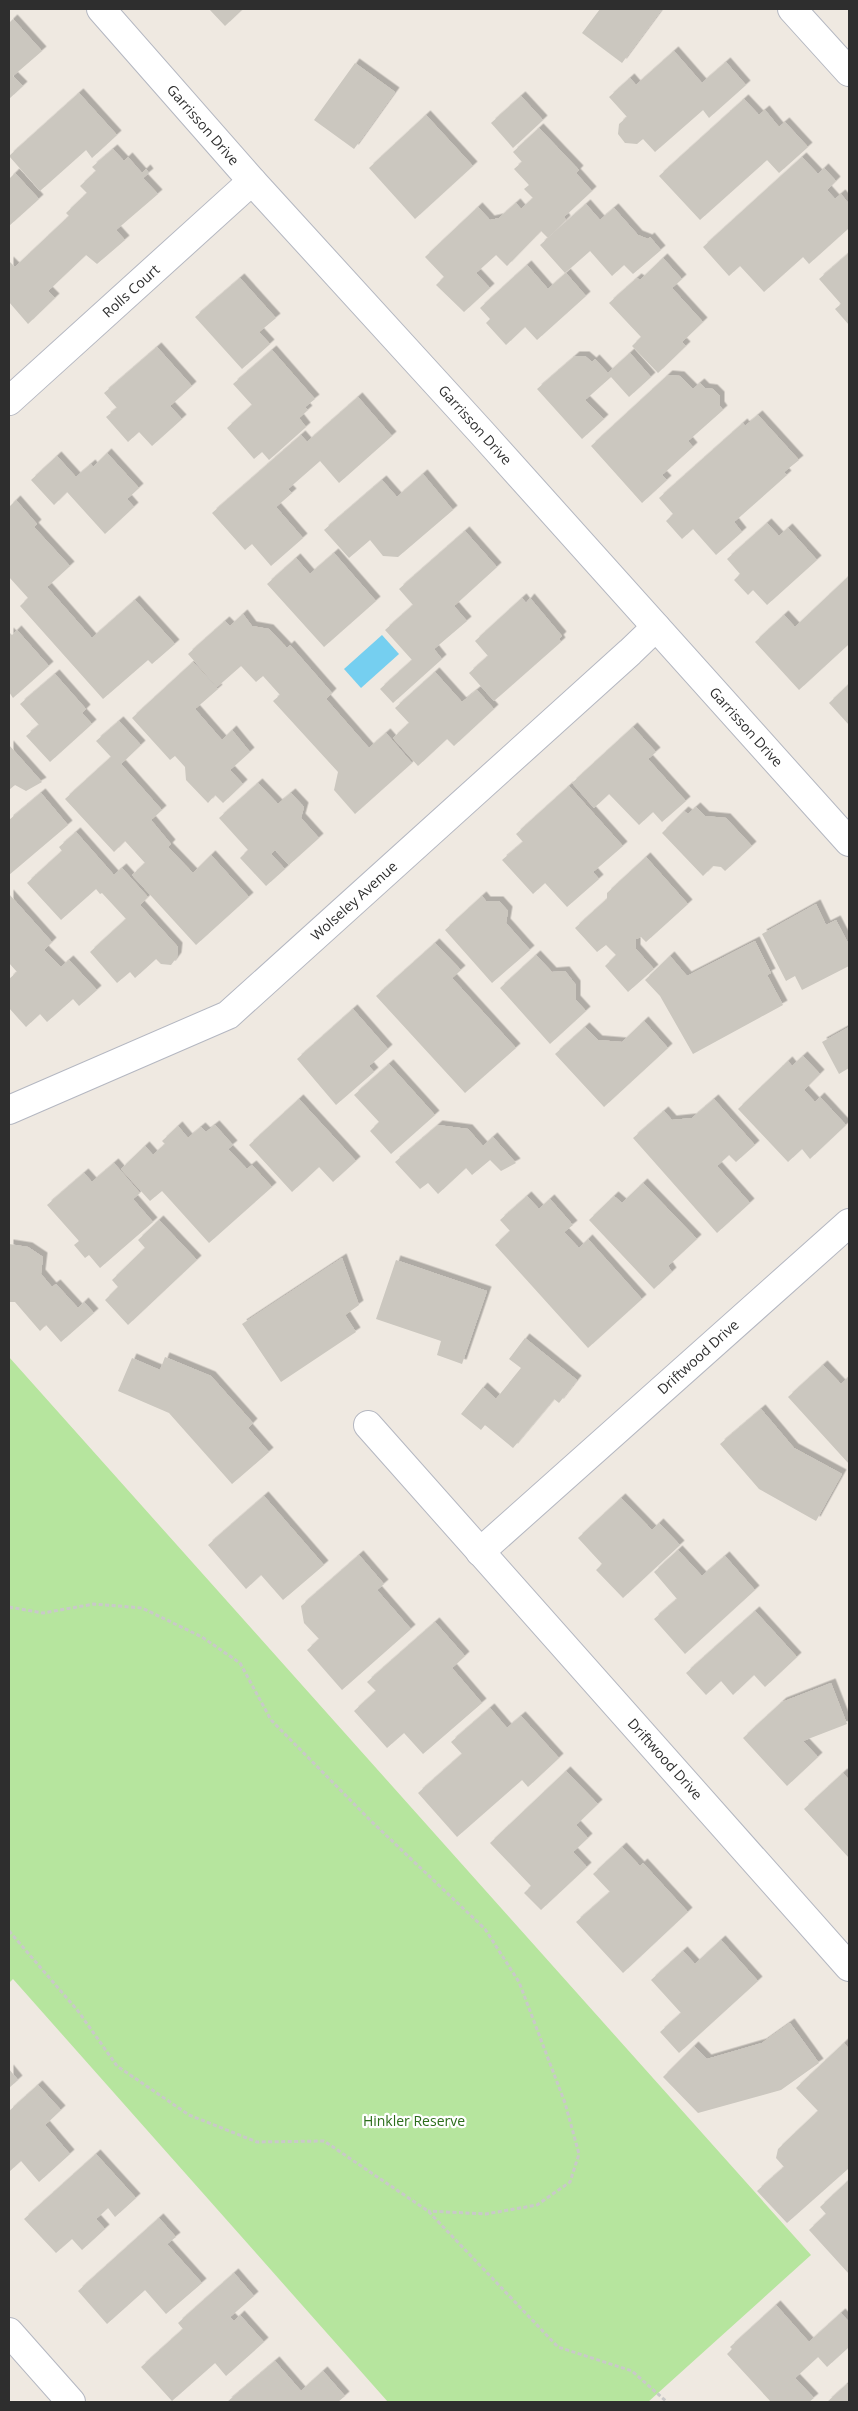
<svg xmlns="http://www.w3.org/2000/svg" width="858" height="2411" font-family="'Open Sans',sans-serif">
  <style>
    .green { fill: #b6e59e }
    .water { fill: #75cff0 }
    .building { fill: #cbc7bf; filter: url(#shadow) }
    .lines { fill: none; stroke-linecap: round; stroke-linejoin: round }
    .minor-casing { stroke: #b4b7c1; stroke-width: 30 }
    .path { stroke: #c9c9c9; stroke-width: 3; stroke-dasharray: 4 2.5; stroke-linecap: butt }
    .minor { stroke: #fff; stroke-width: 28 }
    .labels { text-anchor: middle; stroke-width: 4.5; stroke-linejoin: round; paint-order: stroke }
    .street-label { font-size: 14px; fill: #2e2e2e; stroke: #fff }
    .park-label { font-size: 14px; fill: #2c6e1b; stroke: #fff }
  </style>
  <defs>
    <filter id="shadow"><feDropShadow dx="4.5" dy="-4.5" stdDeviation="0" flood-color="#0004"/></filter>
  </defs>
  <rect width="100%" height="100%" fill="#efe9e1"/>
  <polygon class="green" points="9,1357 811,2255 648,2402 388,2402 13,1979 9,1983"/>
  <polygon class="water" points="382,635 399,654 361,688 344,669"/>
  <g class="building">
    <polygon points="209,9 243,9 225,26"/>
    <polygon points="600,9 662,9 622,63 582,33"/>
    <polygon points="13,19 42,51 13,76 23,86 9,99 9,23"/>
    <polygon points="674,51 702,83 726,62 746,85 709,118 703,110 655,152 643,139 637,144 625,143 618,134 619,124 627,117 609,97 630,78 636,85"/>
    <polygon points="355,63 395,92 354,149 314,120"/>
    <polygon points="79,93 117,135 92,158 86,150 40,191 9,156"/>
    <polygon points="521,96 543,120 513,148 491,123"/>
    <polygon points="744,99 759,115 765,110 779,127 785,122 808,147 779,173 767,160 700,220 659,176"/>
    <polygon points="426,115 473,166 415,219 369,168"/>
    <polygon points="539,128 579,170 576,173 592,191 564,217 566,220 548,238 541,231 507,266 496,255 476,273 490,288 464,312 436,285 444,277 425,257 478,207 490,220 499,218 516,203 521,209 533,198 524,189 529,185 514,169 522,162 513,152"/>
    <polygon points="113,149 124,161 128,157 142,173 146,169 149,173 143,178 158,194 116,230 125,240 97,264 86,255 48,291 55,298 28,324 9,302 9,261 15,267 69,216 66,213 87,193 80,186 96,171 92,167"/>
    <polygon points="802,157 818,174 824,168 836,181 827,190 835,199 841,194 849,204 849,228 809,264 803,257 764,292 740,266 729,276 703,247"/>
    <polygon points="15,173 39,199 9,226 9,179"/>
    <polygon points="586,204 600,220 614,208 638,235 648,239 650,237 661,250 633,274 624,265 612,276 590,251 565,273 540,245"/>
    <polygon points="849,253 849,325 835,309 841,304 819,279"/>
    <polygon points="663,258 682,279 672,288 703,322 682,342 686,346 658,373 632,346 641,337 609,303 637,278 640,280"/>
    <polygon points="527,265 548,289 566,273 586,296 537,340 525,327 506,345 486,323 490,319 480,308"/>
    <polygon points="240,278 276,318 259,332 270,344 242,369 195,317"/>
    <polygon points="157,347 192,386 170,406 182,419 152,446 139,432 128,442 106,417 117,408 104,393"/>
    <polygon points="272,350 315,399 305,407 308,410 299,418 306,427 269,460 262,452 254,459 227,428 252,405 233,384"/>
    <polygon points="630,353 651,377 629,397 611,377 585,400 604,419 582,439 537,389 575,356 585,356 592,362 595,359 608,373"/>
    <polygon points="668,375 680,376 693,389 700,383 705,388 713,389 720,396 720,406 723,410 688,441 693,447 662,475 667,480 642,503 591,446"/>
    <polygon points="358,397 392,436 339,483 320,461 288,489 292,493 276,507 303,538 271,566 252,544 245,550 212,513 301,435 307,442"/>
    <polygon points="758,415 799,460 784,472 787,475 734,522 742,532 716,555 693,529 682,539 666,521 673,514 659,498 743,423 745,426"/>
    <polygon points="107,453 139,488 127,499 134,507 105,534 67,492 54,505 31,480 57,456 76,477 91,464 93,467"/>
    <polygon points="423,474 453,510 398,557 383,556 370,540 349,558 324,530 382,480 397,497"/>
    <polygon points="16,500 37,524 34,527 70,566 47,587 92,638 135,600 175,644 152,664 148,660 103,699 20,606 28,598 9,577 9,507"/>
    <polygon points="767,523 779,536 788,528 817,560 767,605 753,590 748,595 734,580 740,574 727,559"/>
    <polygon points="465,531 497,567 454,606 467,621 434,649 442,659 393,703 380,689 412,660 385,630 413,605 399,589"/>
    <polygon points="334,553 376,601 324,647 267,584 296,558 310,574"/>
    <polygon points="849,576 849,644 799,690 755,642 784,615 795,627"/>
    <polygon points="522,598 526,603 530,598 562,636 559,639 561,642 494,701 469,673 488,656 475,641"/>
    <polygon points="243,614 252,626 269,629 287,648 290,645 332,693 326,699 369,748 386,733 412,763 355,814 334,790 338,772 273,701 280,695 263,676 256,682 241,666 217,687 188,654 225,621 230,626"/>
    <polygon points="17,630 49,666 13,698 9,692 9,632 12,635"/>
    <polygon points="193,662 218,689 195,709 222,740 232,730 250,752 230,770 243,784 223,803 215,795 208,803 186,780 185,767 175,756 170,760 132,718"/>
    <polygon points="435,672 462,702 477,690 494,709 454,746 447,739 418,766 393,738 409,723 395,708"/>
    <polygon points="55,674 86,709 82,713 92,724 50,762 26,736 39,725 20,704"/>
    <polygon points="849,684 849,725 829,703"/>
    <polygon points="119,721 141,745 121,764 162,810 151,820 171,844 168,847 193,873 211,855 249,897 196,945 132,875 145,863 125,841 114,852 65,799 111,757 96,741"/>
    <polygon points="633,727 656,752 648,759 686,801 662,822 653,812 639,825 609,794 594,808 572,783"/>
    <polygon points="9,745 42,782 26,791 15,785 9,790"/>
    <polygon points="258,783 278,804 291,793 304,807 301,818 319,838 289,865 275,850 271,854 285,869 266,886 240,858 248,850 219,818"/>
    <polygon points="569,786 623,846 593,872 599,879 567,907 545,883 533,894 502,860 523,842 516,834"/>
    <polygon points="41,793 68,825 9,875 9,820"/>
    <polygon points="696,807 705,816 726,818 752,846 725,871 721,867 713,866 703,876 662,833 684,811 688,814"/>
    <polygon points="76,832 114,875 122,868 148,897 140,905 178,947 177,957 171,965 161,964 156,959 135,978 130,972 117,983 90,952 126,919 102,893 100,894 96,889 61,920 27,883 62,851 59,847"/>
    <polygon points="646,857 688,904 646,942 641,937 636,939 636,949 654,969 628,992 605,966 616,955 606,945 597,952 575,928 607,899 607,893"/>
    <polygon points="9,894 52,942 44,950 61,967 69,960 97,990 79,1006 73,999 47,1022 40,1014 26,1027 9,1008 9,979 17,972 9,963"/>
    <polygon points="482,896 486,901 499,901 508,911 506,923 530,950 492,983 445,930"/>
    <polygon points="816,904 826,925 836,920 849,945 849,966 802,990 795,976 786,981 762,934"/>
    <polygon points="755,941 771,973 767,975 783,1005 693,1054 660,996 645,980 670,956 687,976"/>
    <polygon points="435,943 461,970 452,978 516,1048 465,1093 376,996"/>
    <polygon points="536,955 552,972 565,971 576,985 576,1000 586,1011 550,1044 500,988"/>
    <polygon points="353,1009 388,1049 369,1066 374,1072 336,1105 297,1059"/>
    <polygon points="644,1021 668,1048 604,1107 555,1054 585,1027 598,1040 622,1042"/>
    <polygon points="849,1027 849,1068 839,1074 822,1042"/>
    <polygon points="803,1056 820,1074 804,1090 815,1102 820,1097 846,1125 810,1159 802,1149 788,1162 738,1109 788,1061 792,1066"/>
    <polygon points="389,1064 435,1115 391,1154 370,1131 379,1122 354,1095"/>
    <polygon points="299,1099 356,1161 333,1182 319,1167 292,1192 249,1145"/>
    <polygon points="714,1099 755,1145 736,1162 729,1155 717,1166 750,1203 717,1233 633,1138 664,1111 672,1120 692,1118"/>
    <polygon points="215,1125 233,1145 228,1149 247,1169 252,1165 272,1187 209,1243 162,1191 150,1201 121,1169 145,1146 153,1155 165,1144 162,1141 178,1126 188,1138 201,1127 206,1132"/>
    <polygon points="438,1125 468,1129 483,1146 493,1137 516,1163 501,1171 490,1160 472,1175 466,1168 438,1194 428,1183 420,1189 395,1162"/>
    <polygon points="114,1163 140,1193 133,1199 153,1222 100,1268 89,1255 85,1258 74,1245 79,1241 47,1205 84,1173 92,1182"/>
    <polygon points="643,1183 697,1239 668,1266 672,1272 654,1289 589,1220 614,1196 622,1203"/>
    <polygon points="527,1196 539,1209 550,1199 573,1225 564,1232 579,1248 588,1239 642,1299 588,1348 495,1245 510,1231 500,1220"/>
    <polygon points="159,1220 197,1260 128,1325 105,1300 118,1287 112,1280 145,1248 138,1240"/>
    <polygon points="9,1244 28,1247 43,1257 41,1274 52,1287 56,1284 78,1308 84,1302 94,1313 61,1342 46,1325 40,1331 15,1302 9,1302"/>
    <polygon points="342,1258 359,1305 345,1315 356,1332 281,1382 242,1324"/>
    <polygon points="396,1260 487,1291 462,1364 437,1355 441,1341 376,1319"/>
    <polygon points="525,1338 577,1380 559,1403 554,1399 513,1448 485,1425 481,1430 461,1414 483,1387 496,1399 521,1368 509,1359"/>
    <polygon points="165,1357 211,1376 253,1423 248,1428 269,1452 232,1484 169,1413 118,1391 132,1358 160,1370"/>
    <polygon points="823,1365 841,1384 849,1377 849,1464 788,1397"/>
    <polygon points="761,1409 794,1448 842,1474 816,1521 759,1489 720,1444"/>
    <polygon points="264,1496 324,1565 283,1600 261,1575 246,1589 208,1545"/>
    <polygon points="621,1498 652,1530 659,1523 680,1545 623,1598 596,1570 602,1564 578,1538"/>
    <polygon points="678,1550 702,1576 725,1556 755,1590 685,1654 654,1619 677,1599 654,1572"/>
    <polygon points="359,1555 384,1584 377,1590 411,1629 342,1690 307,1650 319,1639 304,1623 301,1606"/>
    <polygon points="755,1611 797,1657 765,1687 754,1675 733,1695 721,1681 706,1695 686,1673"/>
    <polygon points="435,1622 465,1656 452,1668 482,1703 423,1754 404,1733 387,1748 354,1711 376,1691 367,1682"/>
    <polygon points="831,1683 847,1724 803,1741 818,1757 787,1786 743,1738 782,1702"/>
    <polygon points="490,1708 507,1728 521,1716 559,1758 528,1787 522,1780 457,1837 418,1793 462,1754 451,1742"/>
    <polygon points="566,1771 598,1804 576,1825 588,1838 573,1852 587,1867 541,1910 524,1893 531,1886 490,1843"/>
    <polygon points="843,1773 849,1780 849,1858 804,1809"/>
    <polygon points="622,1847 640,1866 643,1863 688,1912 623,1973 576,1922 610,1892 593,1874"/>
    <polygon points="721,1940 758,1981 679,2053 660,2032 681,2013 651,1980 683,1951 695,1964"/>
    <polygon points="790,2023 819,2063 781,2090 698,2113 663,2077 694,2046 707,2059 762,2043"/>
    <polygon points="844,2043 849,2049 849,2168 787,2223 757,2191 784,2167 776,2158 778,2149 818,2111 796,2088"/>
    <polygon points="9,2069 18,2080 9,2088"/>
    <polygon points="38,2085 61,2110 45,2125 70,2154 39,2182 21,2161 9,2172 9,2111"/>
    <polygon points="96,2154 136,2198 115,2217 108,2208 96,2219 105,2229 82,2250 72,2239 56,2253 24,2219"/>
    <polygon points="849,2180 849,2274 809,2230 826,2214 820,2207"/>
    <polygon points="159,2218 176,2237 167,2244 202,2283 166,2314 145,2290 107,2324 78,2291"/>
    <polygon points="234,2273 254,2296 230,2317 234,2321 240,2315 264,2342 226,2376 215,2363 172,2401 141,2367 183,2329 178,2323"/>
    <polygon points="776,2305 809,2342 841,2313 849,2322 849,2347 827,2367 818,2357 795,2378 814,2398 809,2402 771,2402 727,2354 732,2349 730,2347"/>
    <polygon points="275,2361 301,2391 323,2371 345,2396 338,2402 227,2402"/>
    <polygon points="847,2384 849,2387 849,2402 827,2402"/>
  </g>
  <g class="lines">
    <g class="minor-casing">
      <g id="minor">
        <polyline points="101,9 252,181 482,433 849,842"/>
        <polyline points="792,9 849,72"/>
        <polyline points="9,401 252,181"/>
        <polyline points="9,1110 228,1015 630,652 656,627"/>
        <polyline points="368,1425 849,1967"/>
        <polyline points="480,1552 849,1223"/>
        <polyline points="9,2332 71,2402"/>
      </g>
    </g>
    <g class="path">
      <polyline points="9,1607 43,1613 94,1604 142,1608 202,1637 240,1663 271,1720 371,1821 485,1929 519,1982 565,2103 579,2154 570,2182 537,2205 486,2214 428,2211"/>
      <polyline points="9,1931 78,2011 117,2066 189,2115 257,2142 324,2141 428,2211 558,2347 632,2371 667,2402"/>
    </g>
    <use href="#minor" class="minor"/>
  </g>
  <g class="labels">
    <g class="street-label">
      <text transform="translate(203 125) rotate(49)" y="5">Garrisson Drive</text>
      <text transform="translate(131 291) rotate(-42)" y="5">Rolls Court</text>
      <text transform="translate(475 425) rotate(48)" y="5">Garrisson Drive</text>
      <text transform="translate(746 727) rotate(48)" y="5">Garrisson Drive</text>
      <text transform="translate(354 901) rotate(-42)" y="5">Wolseley Avenue</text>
      <text transform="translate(698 1357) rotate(-42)" y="5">Driftwood Drive</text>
      <text transform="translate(665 1759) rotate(48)" y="5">Driftwood Drive</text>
    </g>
    <g class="park-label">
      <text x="414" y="2126">Hinkler Reserve</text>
    </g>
  </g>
  <rect width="858" height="2411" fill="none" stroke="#2e2e2e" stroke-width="20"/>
</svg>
